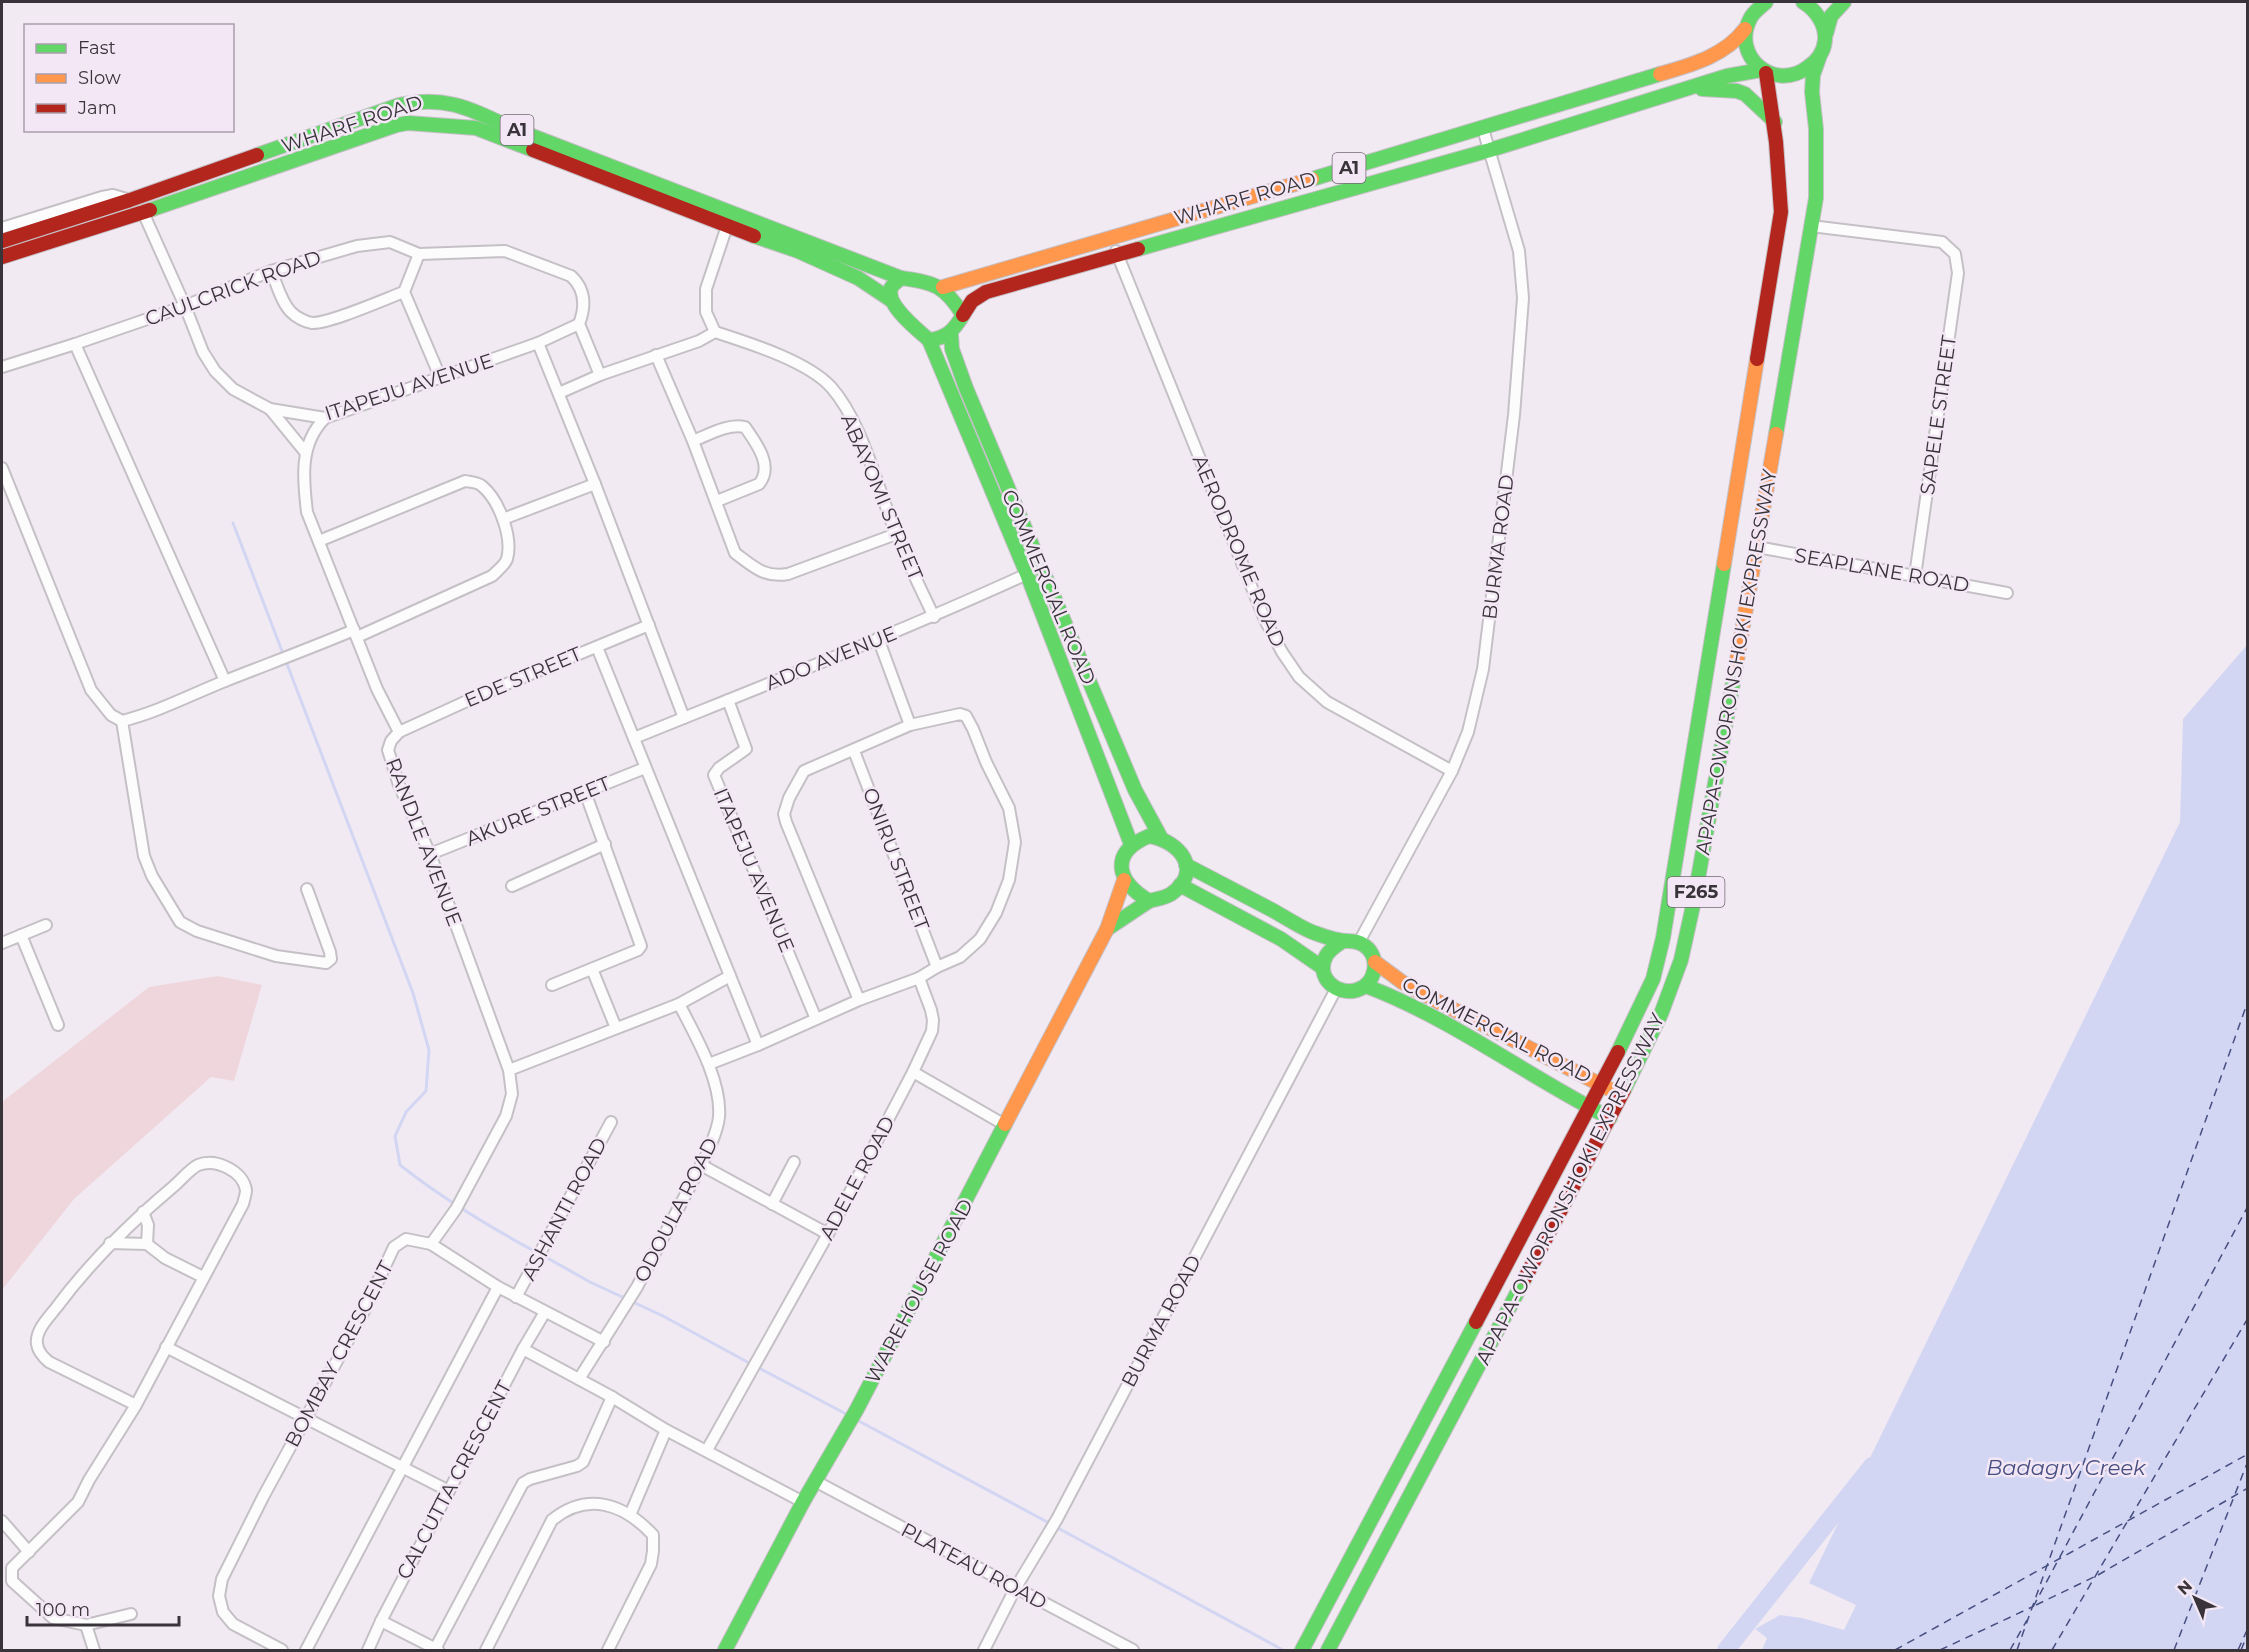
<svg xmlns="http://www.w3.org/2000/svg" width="2249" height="1652" font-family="Montserrat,sans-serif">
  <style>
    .green { fill: #efd6dc }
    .water { fill: #d3d6f3 }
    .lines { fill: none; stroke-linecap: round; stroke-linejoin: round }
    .stream { stroke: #d3d6f3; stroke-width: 3 }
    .river { stroke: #d3d6f3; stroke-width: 18 }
    .ferry { stroke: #464f81; stroke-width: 1.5; stroke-dasharray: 8 6; stroke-linecap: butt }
    .street-casing { stroke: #c5c0c6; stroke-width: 14 }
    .fast-casing { stroke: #c5c0c6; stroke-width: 16 }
    .slow-casing { stroke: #c5c0c6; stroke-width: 16 }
    .jam-casing { stroke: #c5c0c6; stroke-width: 16 }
    .street { stroke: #fdfcfd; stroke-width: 10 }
    .fast { stroke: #63d668; stroke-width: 14 }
    .slow { stroke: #ff974d; stroke-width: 14 }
    .jam { stroke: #b3261e; stroke-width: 14 }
    .labels { text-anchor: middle; stroke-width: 5; stroke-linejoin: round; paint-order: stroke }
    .shield { fill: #f3e7f5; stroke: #716a72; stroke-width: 1.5 }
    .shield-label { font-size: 18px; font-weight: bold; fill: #39343a }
    .street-label { font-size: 20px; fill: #39343a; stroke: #f3e7f5 }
    .water-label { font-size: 21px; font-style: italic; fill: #464f81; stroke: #f3e7f5 }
  </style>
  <rect width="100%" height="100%" fill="#f1eaf2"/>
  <polygon class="green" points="218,976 262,985 234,1081 211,1077 74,1199 2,1290 2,1102 149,987"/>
  <polygon class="water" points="2247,645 2247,1650 1762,1650 1767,1638 1755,1629 1780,1615 1802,1618 1844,1630 1856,1605 1809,1583 2180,822 2183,719"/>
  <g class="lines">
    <g class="stream">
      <path d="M233,523L413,993L429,1050L426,1091L406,1112L395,1136L400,1165C443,1199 488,1226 536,1252"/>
      <polyline points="542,1255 590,1282 663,1316 751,1364"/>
      <polyline points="757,1367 850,1416"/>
      <polyline points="855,1419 1051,1524"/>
      <polyline points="1056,1527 1283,1650"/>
    </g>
    <polyline class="river" points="1726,1650 1872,1466"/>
    <g class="ferry">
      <polyline points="2130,1518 2248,1318"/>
      <polyline points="2098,1575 2248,1488"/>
      <polyline points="2036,1605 2094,1577"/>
      <polyline points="2033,1607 2248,1206"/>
      <polyline points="1895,1650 2248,1454"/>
      <polyline points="1940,1650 2032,1607"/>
      <polyline points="2010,1650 2027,1620"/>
      <polyline points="2017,1650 2248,1001"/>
      <polyline points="2052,1650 2127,1522"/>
      <polyline points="2174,1650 2248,1461"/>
      <polyline points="2238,1650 2248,1628"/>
      <polyline points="2241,1650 2248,1633"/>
    </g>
    <g class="street-casing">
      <g id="street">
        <polyline points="142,210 185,306 203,352 215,371 233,389 270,409 325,418 538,343 579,324"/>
        <polyline points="1811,226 1942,242 1955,254 1958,273 1915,576"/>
        <polyline points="2,228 102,197 113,195 130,200"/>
        <polyline points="1116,251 1265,620 1282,652 1299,677 1327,702 1452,771"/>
        <polyline points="419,254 404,292 441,379"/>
        <path d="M271,271C277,284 281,302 291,312C296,317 305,322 312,323C329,324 385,299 404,292"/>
        <polyline points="715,332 706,312 706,289 727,226"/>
        <polyline points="538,343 595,484 684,718"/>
        <polyline points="75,344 225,681"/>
        <path d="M656,355L693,441L735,553C754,567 764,578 788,574L896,534"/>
        <path d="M2,367L75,344L185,306L271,271L357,246L390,242L419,254L505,251L571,276C585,289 586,306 579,324L600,375"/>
        <path d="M559,393L600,375L699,341L715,332C749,343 807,361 831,387C863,423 877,488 896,533C907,562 921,589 934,617"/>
        <polyline points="270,409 306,453"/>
        <path d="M325,418C299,444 303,479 307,512L377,689L399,732"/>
        <path d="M693,441C708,435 728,423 745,427C756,443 774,466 759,484L717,501"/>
        <path d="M2,468L91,690L111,715L122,721C158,712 190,695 225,681C268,664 311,648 354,630"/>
        <polyline points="503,519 595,484"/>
        <path d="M319,541L465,481C470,482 478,482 482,486C499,500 513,537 507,559C505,565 497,571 492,576L357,637"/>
        <polyline points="1757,547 2007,593"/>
        <polyline points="878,638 910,725"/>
        <polyline points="597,647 758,1045"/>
        <polyline points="728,700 746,749 719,768 714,775 816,1019"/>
        <polyline points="122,721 144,856 152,876 180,922 197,931 276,956 326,963 331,959 330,952 307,889"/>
        <path d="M634,738C765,685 898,633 1027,574"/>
        <polyline points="854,751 937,967"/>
        <polyline points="430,854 645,768"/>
        <polyline points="512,886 605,844"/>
        <polyline points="21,935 58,1025"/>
        <polyline points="1359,942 1452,771 1468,732 1483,669 1514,415 1523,298 1519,251 1483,129"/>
        <polyline points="2,943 46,925"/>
        <polyline points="592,969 616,1028"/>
        <polyline points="552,985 638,950 641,946 585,792"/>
        <polyline points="709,1064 758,1045 859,1000 919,978 937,967 960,957 980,939 996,913 1009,880 1015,842 1009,808 986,762 973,729 966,716 960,714 910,725 804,771 789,798 784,814 786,822 859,1000"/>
        <polyline points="509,1070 679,1004 730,976"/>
        <polyline points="913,1072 1005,1125"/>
        <polyline points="701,1165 828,1234"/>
        <polyline points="772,1204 794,1162"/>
        <polyline points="143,1212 148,1225 147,1244"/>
        <polyline points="110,1243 147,1244 165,1258 203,1277"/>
        <polyline points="431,1244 456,1209 506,1116 512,1094 509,1070 430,854 399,785 388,750 391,741 399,732 480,695 649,625"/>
        <polyline points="516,1297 611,1122"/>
        <polyline points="166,1347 449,1491"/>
        <polyline points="523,1349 612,1397 666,1430 803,1502"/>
        <path d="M579,1379L637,1287L708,1152C712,1141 718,1129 719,1117C722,1081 695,1035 679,1004"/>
        <polyline points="707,1450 828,1234 913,1072 932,1031 933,1020 931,1010 919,978"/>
        <polyline points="815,1481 1133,1650"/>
        <polyline points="630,1515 666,1430"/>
        <polyline points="2,1521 29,1552"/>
        <path d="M131,1614L86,1625L53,1618L12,1581V1568L78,1502L89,1480L136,1405L243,1204C244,1200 246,1194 246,1190C243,1171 216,1158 198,1165C190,1169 181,1180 174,1186C130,1223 90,1262 56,1308C48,1318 35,1331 37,1344C38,1352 43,1357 49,1362L136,1405"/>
        <polyline points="381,1621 438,1650"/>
        <polyline points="86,1625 94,1650"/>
        <polyline points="435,1649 523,1483 530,1479 577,1466 583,1462 612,1397"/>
        <polyline points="282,1650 233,1624 223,1612 219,1596 222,1579 263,1497 363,1313 394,1247 406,1239 431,1244 498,1287 604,1342"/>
        <polyline points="306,1650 498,1287"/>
        <polyline points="368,1650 381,1621 523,1349 545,1312"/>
        <path d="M486,1650L552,1520C588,1491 624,1504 653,1535V1551L651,1564L608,1650"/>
        <polyline points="984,1650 1015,1589 1057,1519 1336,989"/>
      </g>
    </g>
    <g class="fast-casing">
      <g id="fast">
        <path d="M1766,2C1761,7 1753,12 1750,19C1731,56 1774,93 1808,67C1817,61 1824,52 1825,40C1826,24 1816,10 1803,2"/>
        <polyline points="1826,34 1831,16 1844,2"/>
        <polyline points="1702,89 1737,91 1745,94 1775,122"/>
        <path d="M257,155L399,105C444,95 469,108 509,127L901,278"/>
        <polyline points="1312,179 1660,74"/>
        <polyline points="150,210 397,125 408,123 476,128 533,150"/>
        <polyline points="754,236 798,251 858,278 891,300"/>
        <polyline points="1138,249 1490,150 1727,76 1761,70"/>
        <path d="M901,278C934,282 945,286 963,315C954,330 947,338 929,340C918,330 885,305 891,288C893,284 898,281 901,278Z"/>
        <polyline points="951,334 952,349 966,388 1135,790 1160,836"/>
        <polyline points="929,340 1027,574 1131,844"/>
        <polyline points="1776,434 1816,198 1816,129 1812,92 1813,75 1819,58"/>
        <path d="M1149,836C1180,841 1204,871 1171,894C1165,898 1156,899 1149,901C1116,881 1109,853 1149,836Z"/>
        <path d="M1186,865C1215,880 1243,895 1272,910C1285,917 1298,926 1312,932C1321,935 1330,939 1339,940C1348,942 1357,939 1365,946C1381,958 1376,984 1357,990C1337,996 1315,978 1326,956C1330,949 1337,945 1343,941"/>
        <polyline points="1180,885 1281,939 1323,968"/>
        <polyline points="1107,929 1149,901"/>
        <path d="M1366,986C1453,1019 1527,1076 1610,1118"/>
        <polyline points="1618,1052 1653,979 1663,938 1724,564"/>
        <polyline points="1624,1090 1661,1014 1681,960 1694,901 1736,666"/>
        <polyline points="725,1650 803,1502 857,1409 1005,1124"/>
        <polyline points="1302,1650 1476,1322"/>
        <polyline points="1328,1650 1525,1278"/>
      </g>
    </g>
    <g class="slow-casing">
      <g id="slow">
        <path d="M1660,74C1691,65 1725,56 1745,29"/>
        <polyline points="943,287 1312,179"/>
        <polyline points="1724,564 1757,359"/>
        <polyline points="1736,666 1776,434"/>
        <polyline points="1375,962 1402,982 1435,1000 1621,1095"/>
        <polyline points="1005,1124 1107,929 1124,880"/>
      </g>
    </g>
    <g class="jam-casing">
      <g id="jam">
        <polyline points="533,150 754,236"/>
        <polyline points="2,241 130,200 257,155"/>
        <polyline points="2,257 150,210"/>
        <polyline points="963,315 972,301 986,292 1138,249"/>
        <polyline points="1757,359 1781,212 1776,142 1766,73"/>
        <polyline points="1525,1278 1624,1090"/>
        <polyline points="1476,1322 1618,1052"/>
      </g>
    </g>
    <use href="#street" class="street"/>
    <use href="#fast" class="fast"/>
    <use href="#slow" class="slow"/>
    <use href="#jam" class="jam"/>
  </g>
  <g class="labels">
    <g class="shield">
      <rect x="500.5" y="115" width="33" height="30" rx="4.5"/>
      <rect x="1332.5" y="153" width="33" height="30" rx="4.5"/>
      <rect x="1667.5" y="877" width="57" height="30" rx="4.5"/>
    </g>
    <g class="shield-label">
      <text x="517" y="136">A1</text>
      <text x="1349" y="174">A1</text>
      <text x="1696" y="898">F265</text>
    </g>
    <g class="street-label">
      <text transform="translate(352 124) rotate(-18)" y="7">WHARF ROAD</text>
      <text transform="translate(1245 198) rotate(-16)" y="7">WHARF ROAD</text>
      <text transform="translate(233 288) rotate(-20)" y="7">CAULCRICK ROAD</text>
      <text transform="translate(409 387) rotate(-18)" y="7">ITAPEJU AVENUE</text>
      <text transform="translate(1938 415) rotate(-82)" y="7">SAPELE STREET</text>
      <text transform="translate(882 497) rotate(67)" y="7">ABAYOMI STREET</text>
      <text transform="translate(1498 547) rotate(-83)" y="7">BURMA ROAD</text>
      <text transform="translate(1239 551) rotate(67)" y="7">AERODROME ROAD</text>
      <text transform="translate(1882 570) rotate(10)" y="7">SEAPLANE ROAD</text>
      <text transform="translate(1049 587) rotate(67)" y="7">COMMERCIAL ROAD</text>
      <text transform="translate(831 658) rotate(-22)" y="7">ADO AVENUE</text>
      <text transform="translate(1736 662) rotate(-80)" y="7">APAPA-OWORONSHOKI EXPRESSWAY</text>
      <text transform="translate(523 677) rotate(-23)" y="7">EDE STREET</text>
      <text transform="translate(538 811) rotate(-22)" y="7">AKURE STREET</text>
      <text transform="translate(424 842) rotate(69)" y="7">RANDLE AVENUE</text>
      <text transform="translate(896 859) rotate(69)" y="7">ONIRU STREET</text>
      <text transform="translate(754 870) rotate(67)" y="7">ITAPEJU AVENUE</text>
      <text transform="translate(1497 1030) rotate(27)" y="7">COMMERCIAL ROAD</text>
      <text transform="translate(857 1178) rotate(-62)" y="7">ADELE ROAD</text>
      <text transform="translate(1570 1189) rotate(-63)" y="7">APAPA-OWORONSHOKI EXPRESSWAY</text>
      <text transform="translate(564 1209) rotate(-62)" y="7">ASHANTI ROAD</text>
      <text transform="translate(676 1210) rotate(-63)" y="7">ODOULA ROAD</text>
      <text transform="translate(919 1291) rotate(-62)" y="7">WAREHOUSE ROAD</text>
      <text transform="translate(1161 1321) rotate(-62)" y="7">BURMA ROAD</text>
      <text transform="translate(339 1354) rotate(-62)" y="7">BOMBAY CRESCENT</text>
      <text transform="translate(454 1480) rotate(-62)" y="7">CALCUTTA CRESCENT</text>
      <text transform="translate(974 1566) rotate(28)" y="7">PLATEAU ROAD</text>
    </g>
    <g class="water-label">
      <text x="2066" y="1475">Badagry Creek</text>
    </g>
  </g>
  <rect width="2249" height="1652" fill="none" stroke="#39343a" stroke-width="6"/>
  <rect x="24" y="24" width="210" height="108" fill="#f3e7f5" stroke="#a99faa" stroke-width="1.5"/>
  <rect x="36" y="44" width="30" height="9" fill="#63d668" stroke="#a99faa" stroke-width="1.5"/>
  <text x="78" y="54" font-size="18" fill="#39343a">Fast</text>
  <rect x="36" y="74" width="30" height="9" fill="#ff974d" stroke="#a99faa" stroke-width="1.5"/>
  <text x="78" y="84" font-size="18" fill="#39343a">Slow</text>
  <rect x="36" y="104" width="30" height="9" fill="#b3261e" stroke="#a99faa" stroke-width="1.5"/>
  <text x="78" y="114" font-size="18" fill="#39343a">Jam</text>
  <g transform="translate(2195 1598) rotate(316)" stroke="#f3e7f5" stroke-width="4.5" paint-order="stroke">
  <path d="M0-4.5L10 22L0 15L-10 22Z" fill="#39343a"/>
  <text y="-9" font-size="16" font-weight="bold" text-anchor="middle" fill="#39343a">N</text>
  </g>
  <path d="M27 1616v9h152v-9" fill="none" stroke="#39343a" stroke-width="3"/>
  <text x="36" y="1616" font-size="18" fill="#39343a" stroke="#f3e7f5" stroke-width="4.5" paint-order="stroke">100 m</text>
</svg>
